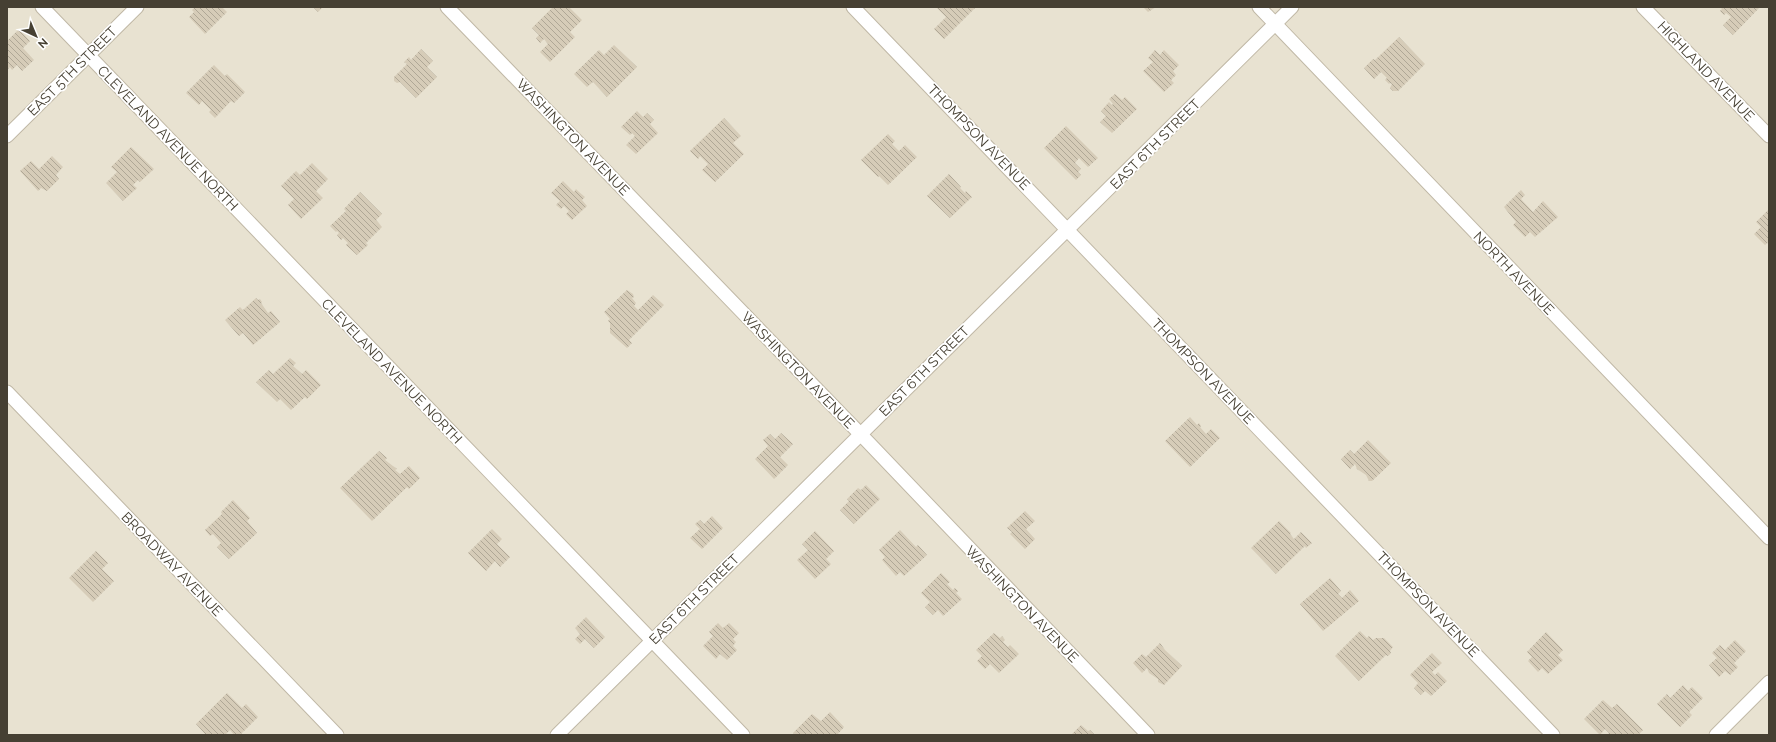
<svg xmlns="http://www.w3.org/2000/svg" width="1776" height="742" font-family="Raleway,sans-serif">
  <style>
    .residential { fill: #e8e2d1 }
    .building { fill: url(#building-back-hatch) }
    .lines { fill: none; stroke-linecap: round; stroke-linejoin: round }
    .street-casing { stroke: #c0b8a6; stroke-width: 15 }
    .street { stroke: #fff; stroke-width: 13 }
    .labels { text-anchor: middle; stroke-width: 3.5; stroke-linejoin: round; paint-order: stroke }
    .street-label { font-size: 14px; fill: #464033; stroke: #fff }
  </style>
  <defs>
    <pattern id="building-back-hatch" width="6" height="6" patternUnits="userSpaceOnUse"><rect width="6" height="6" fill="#d6ccb8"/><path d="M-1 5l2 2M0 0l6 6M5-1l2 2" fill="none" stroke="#afa796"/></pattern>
  </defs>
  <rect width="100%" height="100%" fill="#f4f0e4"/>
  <rect class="residential" x="7" y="7" width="1762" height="728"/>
  <g class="building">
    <polygon points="195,7 222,7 227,12 205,34 189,17 194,12 192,10"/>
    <polygon points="313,7 323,7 318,12"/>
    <polygon points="553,7 569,7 582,20 570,32 575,37 550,62 540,52 548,44 544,39 540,43 536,38 539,35 532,28"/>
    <polygon points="936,7 976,7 944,39 934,29 946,17"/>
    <polygon points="1143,7 1156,7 1148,12"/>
    <polygon points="1720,7 1760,7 1733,35 1723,25 1731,17 1726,13 1724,15 1720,11 1722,9"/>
    <polygon points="19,29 30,41 23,48 34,60 22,71 17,65 12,70 10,67 7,70 7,41"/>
    <polygon points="1399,37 1425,64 1398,91 1393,91 1390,88 1392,84 1390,83 1389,84 1385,80 1387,78 1381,72 1374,79 1364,68 1373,59 1375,60"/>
    <polygon points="614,45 637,67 607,97 593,82 587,87 574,74 599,50 604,55"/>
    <polygon points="421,49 433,61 427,67 437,77 416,98 400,82 397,83 394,81 394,77 407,64 404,62 409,57 411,60"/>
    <polygon points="1155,50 1160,55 1164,50 1179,65 1173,71 1176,75 1171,80 1174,83 1164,92 1143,71 1153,62 1148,58"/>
    <polygon points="214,65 225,76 227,74 245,92 234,103 231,101 215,118 209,112 211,110 202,101 199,105 186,93"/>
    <polygon points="1115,94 1122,100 1125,97 1137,109 1112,133 1100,122 1106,116 1101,111 1109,102 1112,105 1113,104 1109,99"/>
    <polygon points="637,111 643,117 647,113 654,120 650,124 658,133 636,154 626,145 635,136 632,133 630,135 621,127"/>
    <polygon points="724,118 741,136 733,143 744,154 715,182 702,170 708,164 700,156 698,159 690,151"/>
    <polygon points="1066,126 1098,158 1088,167 1079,158 1075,163 1081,169 1078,172 1081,175 1076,180 1044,148"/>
    <polygon points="888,134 895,141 892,144 899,151 905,145 917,157 888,185 879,176 878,177 861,160"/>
    <polygon points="131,147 154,169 140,182 138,180 133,185 137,188 123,201 106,183 117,172 111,167"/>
    <polygon points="52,156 63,167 56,175 59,179 47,191 41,188 38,191 20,171 31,161 39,169"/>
    <polygon points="312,163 328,179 316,191 323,198 301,219 288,205 294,199 281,186 296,171 300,175"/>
    <polygon points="949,174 961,187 960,188 965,193 966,191 972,197 950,218 927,196"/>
    <polygon points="563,181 574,192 576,189 579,192 585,197 582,200 587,206 572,220 566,214 569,211 564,206 561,209 556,205 560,201 551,193"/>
    <polygon points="1521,190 1525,195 1521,199 1533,212 1543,201 1558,217 1535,237 1530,232 1525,237 1513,225 1516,222 1504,207"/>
    <polygon points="360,192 382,214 376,220 382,227 366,243 368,245 357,255 346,245 348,243 343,238 341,240 337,235 339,233 337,231 336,232 330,226 346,211 344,209"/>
    <polygon points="1769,209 1769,242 1765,245 1754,234 1761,227 1756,222"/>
    <polygon points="627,290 633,294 634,297 632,298 636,303 634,306 638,310 653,295 664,305 629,340 632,343 627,348 610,333 610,323 608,321 610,319 604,312"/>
    <polygon points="256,298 258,300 260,299 262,302 261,303 268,313 271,311 280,322 253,345 243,333 239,336 225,320 240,307 243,310"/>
    <polygon points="290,358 296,363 293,366 302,374 306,370 321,385 307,399 305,397 291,410 280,399 277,402 256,382 269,370 273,374"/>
    <polygon points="1190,417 1197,425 1199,423 1201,426 1200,427 1206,434 1211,429 1220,438 1190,467 1165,441"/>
    <polygon points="781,433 793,444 780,457 788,465 774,479 755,459 768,446 763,440 770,434 775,439"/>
    <polygon points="1368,440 1391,463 1372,481 1369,481 1366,475 1357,469 1355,464 1350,469 1341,459 1350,450 1354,454"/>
    <polygon points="379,451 387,458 385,460 397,469 395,470 400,474 409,466 420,478 409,489 407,487 372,521 340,488"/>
    <polygon points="866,485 880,499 854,524 840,510 849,501 847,499 858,488 861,490"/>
    <polygon points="233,500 250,518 247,521 257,533 229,559 217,547 221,543 213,534 210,536 205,530 222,514 221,512"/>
    <polygon points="1025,511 1035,521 1026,529 1035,539 1025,549 1010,534 1012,532 1007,528"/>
    <polygon points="712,516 723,528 702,549 690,538 700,529 695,524 700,520 704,524"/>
    <polygon points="1279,521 1291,533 1290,534 1294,539 1301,532 1312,543 1306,548 1305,546 1276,574 1251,548"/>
    <polygon points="492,529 502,539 497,544 510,557 500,567 495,561 486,571 468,553"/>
    <polygon points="900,530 916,547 918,545 927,555 904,576 900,572 896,576 882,560 885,557 879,550"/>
    <polygon points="815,531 834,551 826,559 831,564 815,579 797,560 808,550 802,544"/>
    <polygon points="96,551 108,563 102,569 114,581 93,602 69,578"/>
    <polygon points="941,573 950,582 947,584 953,590 955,588 958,591 956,593 962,599 943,616 938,610 933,615 925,607 930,602 921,593"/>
    <polygon points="1330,578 1341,591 1338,594 1342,598 1350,590 1359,601 1323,631 1300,604"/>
    <polygon points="586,617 605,637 594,648 585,639 580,644 575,639 580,634 575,628"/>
    <polygon points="718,623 723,628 729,623 739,633 733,639 736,642 733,646 737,650 727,660 720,654 716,659 703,646 713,636 709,632"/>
    <polygon points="1360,631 1367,638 1369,636 1373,640 1376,638 1384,638 1393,647 1390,651 1391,653 1388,656 1386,655 1359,681 1335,656"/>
    <polygon points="1546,632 1563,650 1558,655 1563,660 1548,674 1542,668 1538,672 1528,661 1532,657 1527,652"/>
    <polygon points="994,633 1000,638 1002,636 1005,640 1003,642 1008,647 1010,645 1019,654 999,673 990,664 985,669 977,661 982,656 976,650"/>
    <polygon points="1735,640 1746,651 1734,663 1738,667 1730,675 1725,671 1719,677 1709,665 1717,658 1712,653 1720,645 1725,650"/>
    <polygon points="1160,643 1165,650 1182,666 1164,685 1158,682 1158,679 1149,673 1147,668 1142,673 1133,663 1142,654 1146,657"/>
    <polygon points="1432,653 1442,663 1432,672 1435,675 1438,672 1447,681 1431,696 1425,691 1421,695 1414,688 1418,683 1410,675"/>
    <polygon points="1683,685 1688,691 1692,687 1703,698 1689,712 1692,715 1680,727 1657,704 1667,694 1670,698"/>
    <polygon points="227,693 242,708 246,704 258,717 240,735 234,735 230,730 225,735 206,735 196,724"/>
    <polygon points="1603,700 1612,708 1617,704 1643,730 1638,735 1607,735 1609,733 1605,729 1600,735 1584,719"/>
    <polygon points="830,712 844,727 837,735 796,735 793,733 812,714 821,721"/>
    <polygon points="1081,725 1088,731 1090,730 1094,734 1071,735"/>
  </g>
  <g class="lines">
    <g class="street-casing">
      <g id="street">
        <polyline points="42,7 743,735"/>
        <polyline points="447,7 868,442 1148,735"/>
        <polyline points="853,7 1553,735"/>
        <polyline points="1259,7 1769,538"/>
        <polyline points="1643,7 1769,136"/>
        <polyline points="7,136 137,7"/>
        <polyline points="7,392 337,735"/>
        <polyline points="557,735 1292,7"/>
        <polyline points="1716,735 1769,682"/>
      </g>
    </g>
    <use href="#street" class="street"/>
  </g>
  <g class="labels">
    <g class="street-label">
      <text transform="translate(72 71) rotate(-45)" y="5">EAST 5TH STREET</text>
      <text transform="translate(1706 71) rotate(46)" y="5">HIGHLAND AVENUE</text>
      <text transform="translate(573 137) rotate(46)" y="5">WASHINGTON AVENUE</text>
      <text transform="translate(979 137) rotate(46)" y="5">THOMPSON AVENUE</text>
      <text transform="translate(168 138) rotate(46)" y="5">CLEVELAND AVENUE NORTH</text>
      <text transform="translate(1155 144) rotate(-45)" y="5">EAST 6TH STREET</text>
      <text transform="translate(1514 273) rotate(46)" y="5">NORTH AVENUE</text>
      <text transform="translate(798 370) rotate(46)" y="5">WASHINGTON AVENUE</text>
      <text transform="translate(392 371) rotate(46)" y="5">CLEVELAND AVENUE NORTH</text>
      <text transform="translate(924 371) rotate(-45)" y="5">EAST 6TH STREET</text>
      <text transform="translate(1203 371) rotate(46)" y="5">THOMPSON AVENUE</text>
      <text transform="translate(172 564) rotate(46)" y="5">BROADWAY AVENUE</text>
      <text transform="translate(694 599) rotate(-45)" y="5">EAST 6TH STREET</text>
      <text transform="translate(1022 604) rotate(46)" y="5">WASHINGTON AVENUE</text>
      <text transform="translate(1428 604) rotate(46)" y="5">THOMPSON AVENUE</text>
    </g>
  </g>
  <rect width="1776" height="742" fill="none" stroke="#464033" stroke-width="16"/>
  <g transform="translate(36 36) rotate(136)" stroke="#ffffff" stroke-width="3" paint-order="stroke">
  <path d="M0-3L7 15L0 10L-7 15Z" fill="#464033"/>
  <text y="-6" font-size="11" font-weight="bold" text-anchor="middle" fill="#464033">N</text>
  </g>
</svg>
